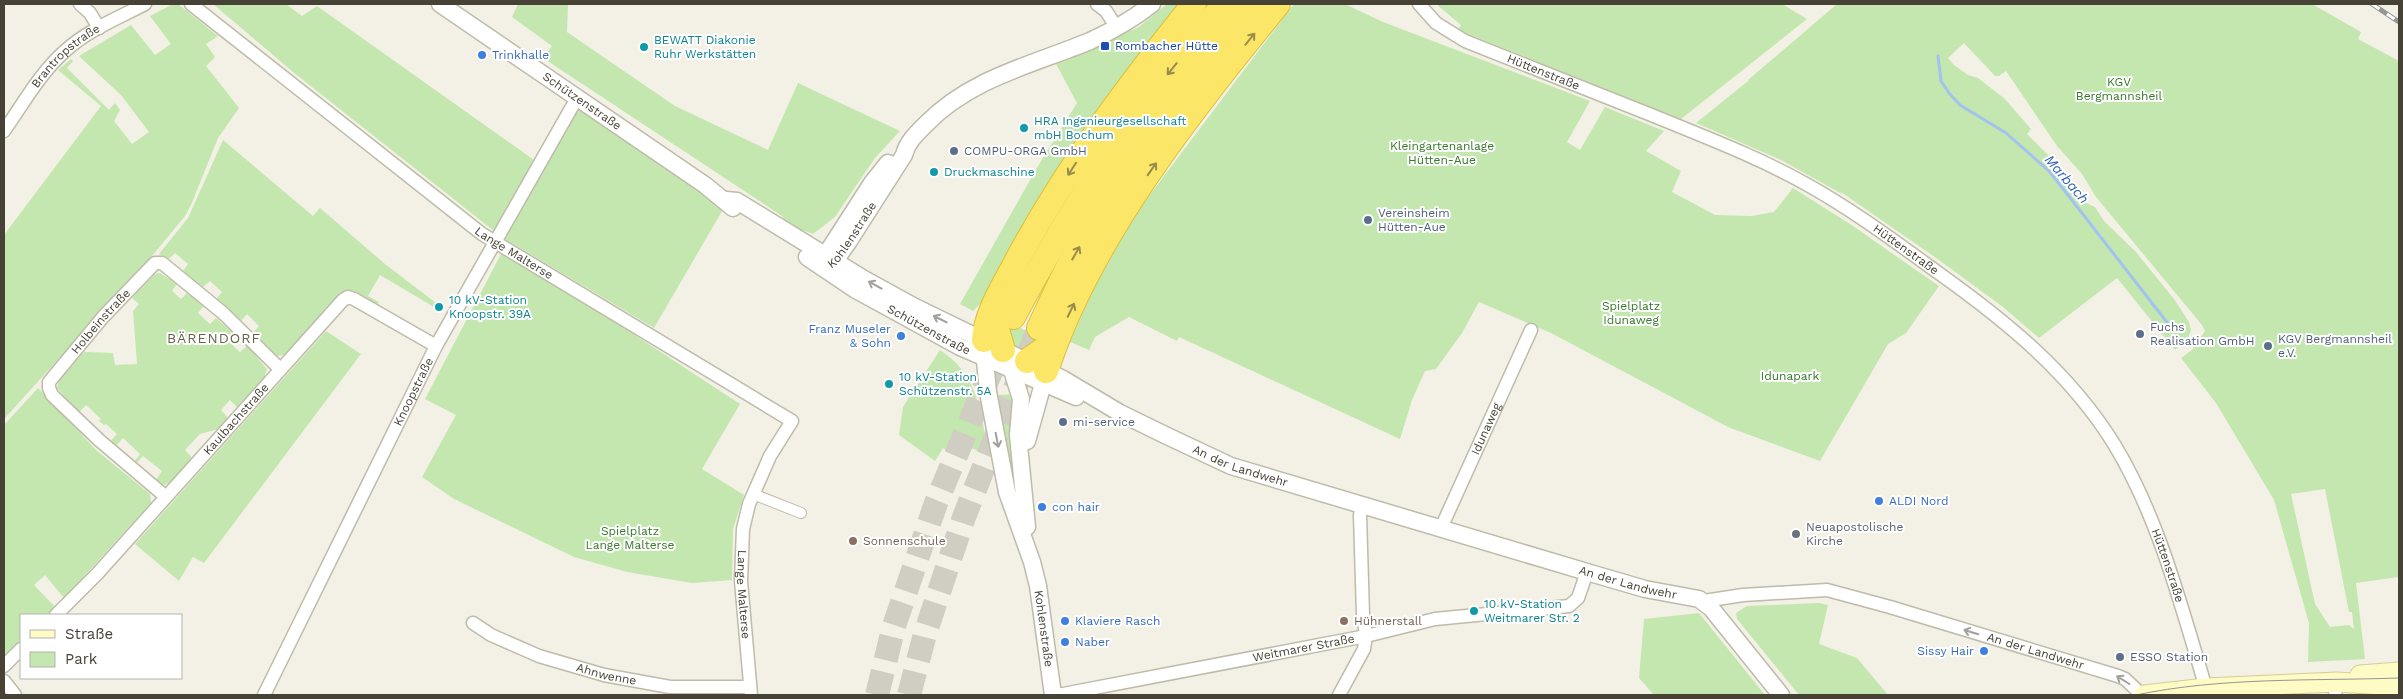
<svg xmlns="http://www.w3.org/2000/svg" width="2403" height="699" font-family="'Work Sans',sans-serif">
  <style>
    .green { fill: #c3e7af; fill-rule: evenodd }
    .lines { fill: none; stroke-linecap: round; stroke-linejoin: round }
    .stream { stroke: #a2c2ef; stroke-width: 3 }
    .motorway-tunnel { stroke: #d0cec3; stroke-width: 24; stroke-dasharray: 24 12; stroke-linecap: butt }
    .pedestrian-casing { stroke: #bebba9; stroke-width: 12 }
    .minor-casing { stroke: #bebba9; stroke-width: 15 }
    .tertiary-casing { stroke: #bebba9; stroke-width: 19 }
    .secondary-casing { stroke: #d3ce96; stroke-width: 21 }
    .motorway-casing { stroke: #dcbe37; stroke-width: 26 }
    .pedestrian { stroke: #fff; stroke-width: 10 }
    .minor { stroke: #fff; stroke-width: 12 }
    .tertiary { stroke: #fff; stroke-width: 16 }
    .secondary { stroke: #fefbc5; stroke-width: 19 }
    .motorway { stroke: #fce668; stroke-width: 24 }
    .tram { stroke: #959595; stroke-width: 1 }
    .rail-casing { stroke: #959595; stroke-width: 5 }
    .rail { stroke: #fff; stroke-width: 3; stroke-dasharray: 9; stroke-linecap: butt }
    .oneway { stroke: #988c4c }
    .oneway2 { stroke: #a2a09a }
    .transit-dot { fill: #1a4fb4; stroke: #fff; stroke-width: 2 }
    .culture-dot { fill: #0f9aa8; stroke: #fff; stroke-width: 2 }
    .shop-dot { fill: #3f7fe0; stroke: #fff; stroke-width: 2 }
    .service-dot { fill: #5c6f8a; stroke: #fff; stroke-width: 2 }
    .worship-dot { fill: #6b7280; stroke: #fff; stroke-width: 2 }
    .education-dot { fill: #8d6e63; stroke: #fff; stroke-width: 2 }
    .labels { text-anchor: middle; stroke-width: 4; stroke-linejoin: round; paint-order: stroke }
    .culture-label { font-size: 12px; fill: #0d838f; stroke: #fff; text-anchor: start }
    .transit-label { font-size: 12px; fill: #164399; stroke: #fff; text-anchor: start }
    .shop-label { font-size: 12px; fill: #366cbe; stroke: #fff; text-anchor: start }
    .street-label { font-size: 12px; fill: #464235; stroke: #fff }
    .park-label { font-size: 12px; fill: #387729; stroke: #fff }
    .service-label { font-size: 12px; fill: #4e5e75; stroke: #fff; text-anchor: start }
    .worship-label { font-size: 12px; fill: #5b616d; stroke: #fff; text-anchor: start }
    .education-label { font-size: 12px; fill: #785e54; stroke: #fff; text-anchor: start }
    .water-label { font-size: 14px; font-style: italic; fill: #3062b0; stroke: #fff }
    .neighbourhood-label { font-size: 14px; letter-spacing: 1px; fill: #68624d; stroke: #fff }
  </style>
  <rect width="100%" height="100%" fill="#f3f1e6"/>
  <g class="green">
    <polygon points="173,4 178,4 218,36 206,44 215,57 206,66 239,108 218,138 191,205 185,216 152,256 4,419 4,235 101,106 58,70 71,59 73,61 67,68 109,110 115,103 120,110 114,121 132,144 149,132 121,95 79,56 131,25 155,55 171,44 150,16"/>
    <polygon points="213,4 286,4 302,16 317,6 534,160 494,231 293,72"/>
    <polygon points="518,4 568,4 567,32 675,106 768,150 798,83 900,131 875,158 835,217 813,234 791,226 782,216 543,58 552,46 512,17"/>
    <polygon points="1167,4 1182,4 984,300 973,311 960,304 1038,166 1077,103 1056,64 1139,27"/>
    <polygon points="1294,4 1348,4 1347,5 1383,22 1590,101 1567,142 1580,150 1605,107 1664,131 1646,151 1681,171 1672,192 1715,215 1752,216 1774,212 1793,188 1850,224 1939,286 1906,333 1888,344 1820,461 1728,427 1551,333 1479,302 1462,333 1436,369 1425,371 1412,400 1400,439 1179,337 1177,341 1129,317 1095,337 1089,350 1070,342 1091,294 1133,217"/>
    <polygon points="1436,4 1782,4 1807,19 1681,119 1458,30 1461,25"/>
    <path d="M1837,4H2312L2361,32L2358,39L2399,61V577L2356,583L2365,659L2308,662L2309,623L2274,500L2216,403L2181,358L2192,350L2205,331L2202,325L2096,197L2082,174L2057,146L2006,71L1999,76H1995L1964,43L1948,58L1954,65L1968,75L1978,78L2005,99L2031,129L2027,134L2049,156L2080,200L2095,207L2104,221L2136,252L2174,299L2189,322L2191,330L2188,338L2175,350L2117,278L2039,338L2003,307L1939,260L1841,192L1842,194L1781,160L1696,123L1748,81L1749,82L1748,80ZM2325,489L2349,612H2352L2354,629L2349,625L2330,627L2315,604L2291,494Z"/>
    <polygon points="579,110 585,110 725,206 654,328 505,239 573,116"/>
    <polygon points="223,140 313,216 320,208 385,264 436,303 434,307 380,275 368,296 379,302 377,305 356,292 345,291 284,355 277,356 253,333 259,326 247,314 241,321 217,298 222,292 210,281 203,287 183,271 188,264 175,253 169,259 159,254 188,218"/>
    <polygon points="501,254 618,324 740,404 702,469 744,495 733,529 732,580 692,583 627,572 574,557 454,499 422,477 456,415 425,399"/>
    <polygon points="160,273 177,284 172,291 181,299 187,293 204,306 198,313 210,324 216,318 234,334 228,341 240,352 247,346 267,369 264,378 237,407 230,400 221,410 228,418 218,429 200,434 185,450 192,458 172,482 164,485 156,480 162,471 143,456 136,464 134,462 140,454 123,438 116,446 110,442 117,434 106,424 104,425 99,421 101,419 86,405 79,412 57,388 59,380 84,352 113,353 115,365 137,364 133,311 139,304 132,298 155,274"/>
    <path d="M1001,319L1046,340C1015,358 1011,349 1001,319Z"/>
    <polygon points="326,331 361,354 204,563 193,557 179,581 135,544"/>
    <path d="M940,350C978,375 980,409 988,451L984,448L978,451L963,444L954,455L943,448L935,461L899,435L903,407Z"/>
    <polygon points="38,388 96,450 150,494 151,503 64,598 45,575 34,585 56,608 48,615 21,615 21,641 4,658 4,425"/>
    <polygon points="1017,394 1013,452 1015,491 997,402 998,395"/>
    <polygon points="1819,603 1828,605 1819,644 1857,658 1888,695 1799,695 1737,619 1736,613 1747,606"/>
    <polygon points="1699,613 1765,695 1654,695 1639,678 1644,619"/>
  </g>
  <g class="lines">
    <polyline class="stream" points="1938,56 1941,81 1949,93 1960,105 2006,133 2050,172 2173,330"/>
    <g class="motorway-tunnel">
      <polyline points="877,695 894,626 936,503 993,367"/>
      <polyline points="909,695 925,634 964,517 1039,328"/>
    </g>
    <g class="pedestrian-casing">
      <polyline id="pedestrian" points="753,494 801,513"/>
    </g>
    <g class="minor-casing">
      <g id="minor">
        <polyline points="80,4 90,13 99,28"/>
        <path id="s1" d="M191,4L482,234L792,421L770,456L749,504L743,529L741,581L751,695"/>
        <polyline points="1097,4 1106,11 1117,28"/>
        <path id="s2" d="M1419,4L1436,23L1465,41C1528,66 1591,91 1654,116C1705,137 1758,157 1806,184C1853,210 1897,243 1940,274C2007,322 2070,373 2114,444C2159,518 2181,606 2206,688"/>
        <path id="s3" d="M4,131C23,104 40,73 65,51C88,30 118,18 145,4"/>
        <path id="s4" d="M165,496L99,440L52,395L49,388V382L103,317L155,263H162L223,313L280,369"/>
        <path id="s5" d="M1441,528L1531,330"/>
        <path id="s6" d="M1704,601L1743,595L1827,590L1890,607L2118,676L2125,679L2142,695"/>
        <path id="s7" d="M56,615L97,574L343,300L348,297L354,299L436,346"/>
        <path id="s8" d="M473,623L491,635L539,656L604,675L670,687H750"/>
        <polyline points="4,666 21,649"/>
        <polyline points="4,681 15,695"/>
        <path id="s9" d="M264,695L436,346L577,98"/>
        <path id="s10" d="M1058,695L1366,636L1435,619L1569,606L1578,598L1587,572"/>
        <polyline points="1339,695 1364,649 1366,636 1363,615 1360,515 1363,505"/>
        <polyline points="2335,695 2337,682"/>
      </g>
    </g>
    <g class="tertiary-casing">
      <g id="tertiary">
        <path id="s11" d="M440,4L705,185L733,208"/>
        <path id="s12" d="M726,200L737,201L864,279L915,307L1063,379L1120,413L1165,435L1231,466L1597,575L1645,589L1699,599L1711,608L1781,695"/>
        <path id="s13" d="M807,257L856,290L960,347L1076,397"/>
        <polyline points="825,267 825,256 872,183 888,163"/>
        <path id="s14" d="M827,267L835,261L849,241L904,155C907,142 917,133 926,124C971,78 1032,65 1090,41C1112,31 1133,19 1152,4"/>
        <path id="s15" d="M984,350L988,392L1007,492L1032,562L1038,586L1053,695"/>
        <polyline points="1010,364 1021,399 1018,435 1027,527"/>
        <polyline points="1027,441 1046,373"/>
      </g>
    </g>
    <g class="secondary-casing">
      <g id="secondary">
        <polyline points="2360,675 2399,672"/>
        <polyline points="2144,695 2206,688 2337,682 2399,686"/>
      </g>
    </g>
    <g class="motorway-casing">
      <g id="motorway">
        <polyline points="992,312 1003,350"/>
        <path d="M1013,317C1053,242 1096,170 1146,102C1171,69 1198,37 1224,4"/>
        <path d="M1039,328C1050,305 1060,282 1072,260C1120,167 1187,85 1251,4"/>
        <path d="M984,340C986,313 1003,287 1015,264C1065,170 1128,86 1194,4"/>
        <polyline points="1027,361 1056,341"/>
        <path d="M1046,371C1089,238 1191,111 1278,4"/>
      </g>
    </g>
    <use href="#pedestrian" class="pedestrian"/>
    <use href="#minor" class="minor"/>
    <use href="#tertiary" class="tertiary"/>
    <use href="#secondary" class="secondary"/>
    <use href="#motorway" class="motorway"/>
    <path class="tram" d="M2136,695C2221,677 2312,681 2399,678"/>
    <g class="rail-casing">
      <polyline id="rail" points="2372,4 2399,22"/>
    </g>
    <use href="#rail" class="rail"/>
  </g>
  <defs><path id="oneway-shaft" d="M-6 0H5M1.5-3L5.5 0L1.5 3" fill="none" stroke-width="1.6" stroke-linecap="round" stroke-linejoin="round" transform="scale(1.25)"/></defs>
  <g class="oneway">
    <use href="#oneway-shaft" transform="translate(1250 39) rotate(-51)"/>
    <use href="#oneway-shaft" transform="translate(1172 69) rotate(129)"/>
    <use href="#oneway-shaft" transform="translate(1072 169) rotate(123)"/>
    <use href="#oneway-shaft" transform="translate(1152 169) rotate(-55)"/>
    <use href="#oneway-shaft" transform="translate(1076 253) rotate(-60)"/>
    <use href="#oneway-shaft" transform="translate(1071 310) rotate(-64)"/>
  </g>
  <g class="oneway2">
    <use href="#oneway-shaft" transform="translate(875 285) rotate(-151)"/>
    <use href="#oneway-shaft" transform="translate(940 319) rotate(-154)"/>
    <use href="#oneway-shaft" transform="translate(997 440) rotate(79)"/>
    <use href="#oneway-shaft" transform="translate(1971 632) rotate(-163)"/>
    <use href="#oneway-shaft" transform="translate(2123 680) rotate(-148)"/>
  </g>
  <rect class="transit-dot" x="1100" y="41" width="10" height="10" rx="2.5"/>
  <g class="culture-dot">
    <circle cx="644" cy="47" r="5"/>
    <circle cx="1024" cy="128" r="5"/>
    <circle cx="934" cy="172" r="5"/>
    <circle cx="439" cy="307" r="5"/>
    <circle cx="889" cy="384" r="5"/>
    <circle cx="1474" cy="611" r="5"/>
  </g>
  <g class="shop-dot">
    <circle cx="482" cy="55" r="5"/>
    <circle cx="901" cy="336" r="5"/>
    <circle cx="1879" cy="501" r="5"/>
    <circle cx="1042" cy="507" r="5"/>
    <circle cx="1065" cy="621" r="5"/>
    <circle cx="1065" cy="642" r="5"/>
    <circle cx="1984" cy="651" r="5"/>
  </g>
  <g class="service-dot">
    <circle cx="954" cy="151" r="5"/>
    <circle cx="1368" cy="220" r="5"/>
    <circle cx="2140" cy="334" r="5"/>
    <circle cx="2268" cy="346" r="5"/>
    <circle cx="1063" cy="422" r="5"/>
    <circle cx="2120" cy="657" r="5"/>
  </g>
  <circle class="worship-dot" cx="1796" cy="534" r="5"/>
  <g class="education-dot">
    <circle cx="853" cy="541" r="5"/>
    <circle cx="1344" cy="621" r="5"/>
  </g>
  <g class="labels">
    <g class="culture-label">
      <text x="654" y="44">BEWATT Diakonie<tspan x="654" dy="14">Ruhr Werkstätten</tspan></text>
      <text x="1034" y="125">HRA Ingenieurgesellschaft<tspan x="1034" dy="14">mbH Bochum</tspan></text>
      <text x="944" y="176">Druckmaschine</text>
      <text x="449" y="304">10 kV-Station<tspan x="449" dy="14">Knoopstr. 39A</tspan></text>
      <text x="899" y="381">10 kV-Station<tspan x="899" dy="14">Schützenstr. 5A</tspan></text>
      <text x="1484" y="608">10 kV-Station<tspan x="1484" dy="14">Weitmarer Str. 2</tspan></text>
    </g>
    <g class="transit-label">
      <text x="1115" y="50">Rombacher Hütte</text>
    </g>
    <g class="shop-label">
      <text x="492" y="59">Trinkhalle</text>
      <text x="891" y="333" text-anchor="end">Franz Museler<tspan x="891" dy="14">&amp; Sohn</tspan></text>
      <text x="1889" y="505">ALDI Nord</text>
      <text x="1052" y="511">con hair</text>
      <text x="1075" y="625">Klaviere Rasch</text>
      <text x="1075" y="646">Naber</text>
      <text x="1974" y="655" text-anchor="end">Sissy Hair</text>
    </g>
    <g class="street-label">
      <text dy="4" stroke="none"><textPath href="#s3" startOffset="98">Brantropstraße</textPath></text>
      <text dy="4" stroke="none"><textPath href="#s2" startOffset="144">Hüttenstraße</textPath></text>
      <text dy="4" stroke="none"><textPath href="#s11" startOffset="172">Schützenstraße</textPath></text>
      <text dy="4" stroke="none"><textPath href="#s14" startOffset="41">Kohlenstraße</textPath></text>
      <text dy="4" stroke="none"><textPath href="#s2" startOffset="549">Hüttenstraße</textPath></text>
      <text dy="4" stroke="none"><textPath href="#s1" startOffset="408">Lange Malterse</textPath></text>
      <text dy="4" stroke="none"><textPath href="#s4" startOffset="245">Holbeinstraße</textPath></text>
      <text dy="4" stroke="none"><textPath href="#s13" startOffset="142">Schützenstraße</textPath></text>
      <text dy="4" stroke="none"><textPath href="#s9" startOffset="338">Knoopstraße</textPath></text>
      <text dy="4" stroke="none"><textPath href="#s7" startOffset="266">Kaulbachstraße</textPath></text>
      <text dy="4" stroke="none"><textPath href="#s5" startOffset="109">Idunaweg</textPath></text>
      <text dy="4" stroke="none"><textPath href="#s12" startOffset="581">An der Landwehr</textPath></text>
      <text dy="4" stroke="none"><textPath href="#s2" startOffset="969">Hüttenstraße</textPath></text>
      <text dy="4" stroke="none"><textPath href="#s12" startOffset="986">An der Landwehr</textPath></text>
      <text dy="4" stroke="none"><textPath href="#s1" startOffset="918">Lange Malterse</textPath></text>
      <text dy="4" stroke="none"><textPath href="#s15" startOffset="286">Kohlenstraße</textPath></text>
      <text dy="4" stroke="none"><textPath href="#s10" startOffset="250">Weitmarer Straße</textPath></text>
      <text dy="4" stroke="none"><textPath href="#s6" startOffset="341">An der Landwehr</textPath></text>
      <text dy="4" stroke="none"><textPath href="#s8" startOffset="144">Ahnwenne</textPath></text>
    </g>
    <g class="park-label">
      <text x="2119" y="86">KGV<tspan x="2119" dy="14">Bergmannsheil</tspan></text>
      <text x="1442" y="150">Kleingartenanlage<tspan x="1442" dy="14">Hütten-Aue</tspan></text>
      <text x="1631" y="310">Spielplatz<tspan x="1631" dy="14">Idunaweg</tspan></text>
      <text x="1790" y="380">Idunapark</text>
      <text x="630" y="535">Spielplatz<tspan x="630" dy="14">Lange Malterse</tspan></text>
    </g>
    <g class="service-label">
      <text x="964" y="155">COMPU-ORGA GmbH</text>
      <text x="1378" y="217">Vereinsheim<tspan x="1378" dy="14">Hütten-Aue</tspan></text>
      <text x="2150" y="331">Fuchs<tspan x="2150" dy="14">Realisation GmbH</tspan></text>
      <text x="2278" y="343">KGV Bergmannsheil<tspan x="2278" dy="14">e.V.</tspan></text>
      <text x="1073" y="426">mi-service</text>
      <text x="2130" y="661">ESSO Station</text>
    </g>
    <g class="worship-label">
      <text x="1806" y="531">Neuapostolische<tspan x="1806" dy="14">Kirche</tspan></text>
    </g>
    <g class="education-label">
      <text x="863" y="545">Sonnenschule</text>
      <text x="1354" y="625">Hühnerstall</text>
    </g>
    <g class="water-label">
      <text transform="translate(2067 179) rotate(49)" y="5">Marbach</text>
    </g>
    <g class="neighbourhood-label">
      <text x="214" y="343">BÄRENDORF</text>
    </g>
  </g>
  <rect width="2403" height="699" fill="none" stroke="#464235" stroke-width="10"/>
  <rect x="20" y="614" width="162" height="65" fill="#ffffff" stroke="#b5b3ae"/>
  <rect x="30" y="630" width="25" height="8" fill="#fefbc5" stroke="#b5b3ae"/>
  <text x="65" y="639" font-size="15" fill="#464235">Straße</text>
  <rect x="30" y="652" width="25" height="15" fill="#c3e7af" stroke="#b5b3ae"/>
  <text x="65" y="664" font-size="15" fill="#464235">Park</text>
</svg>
